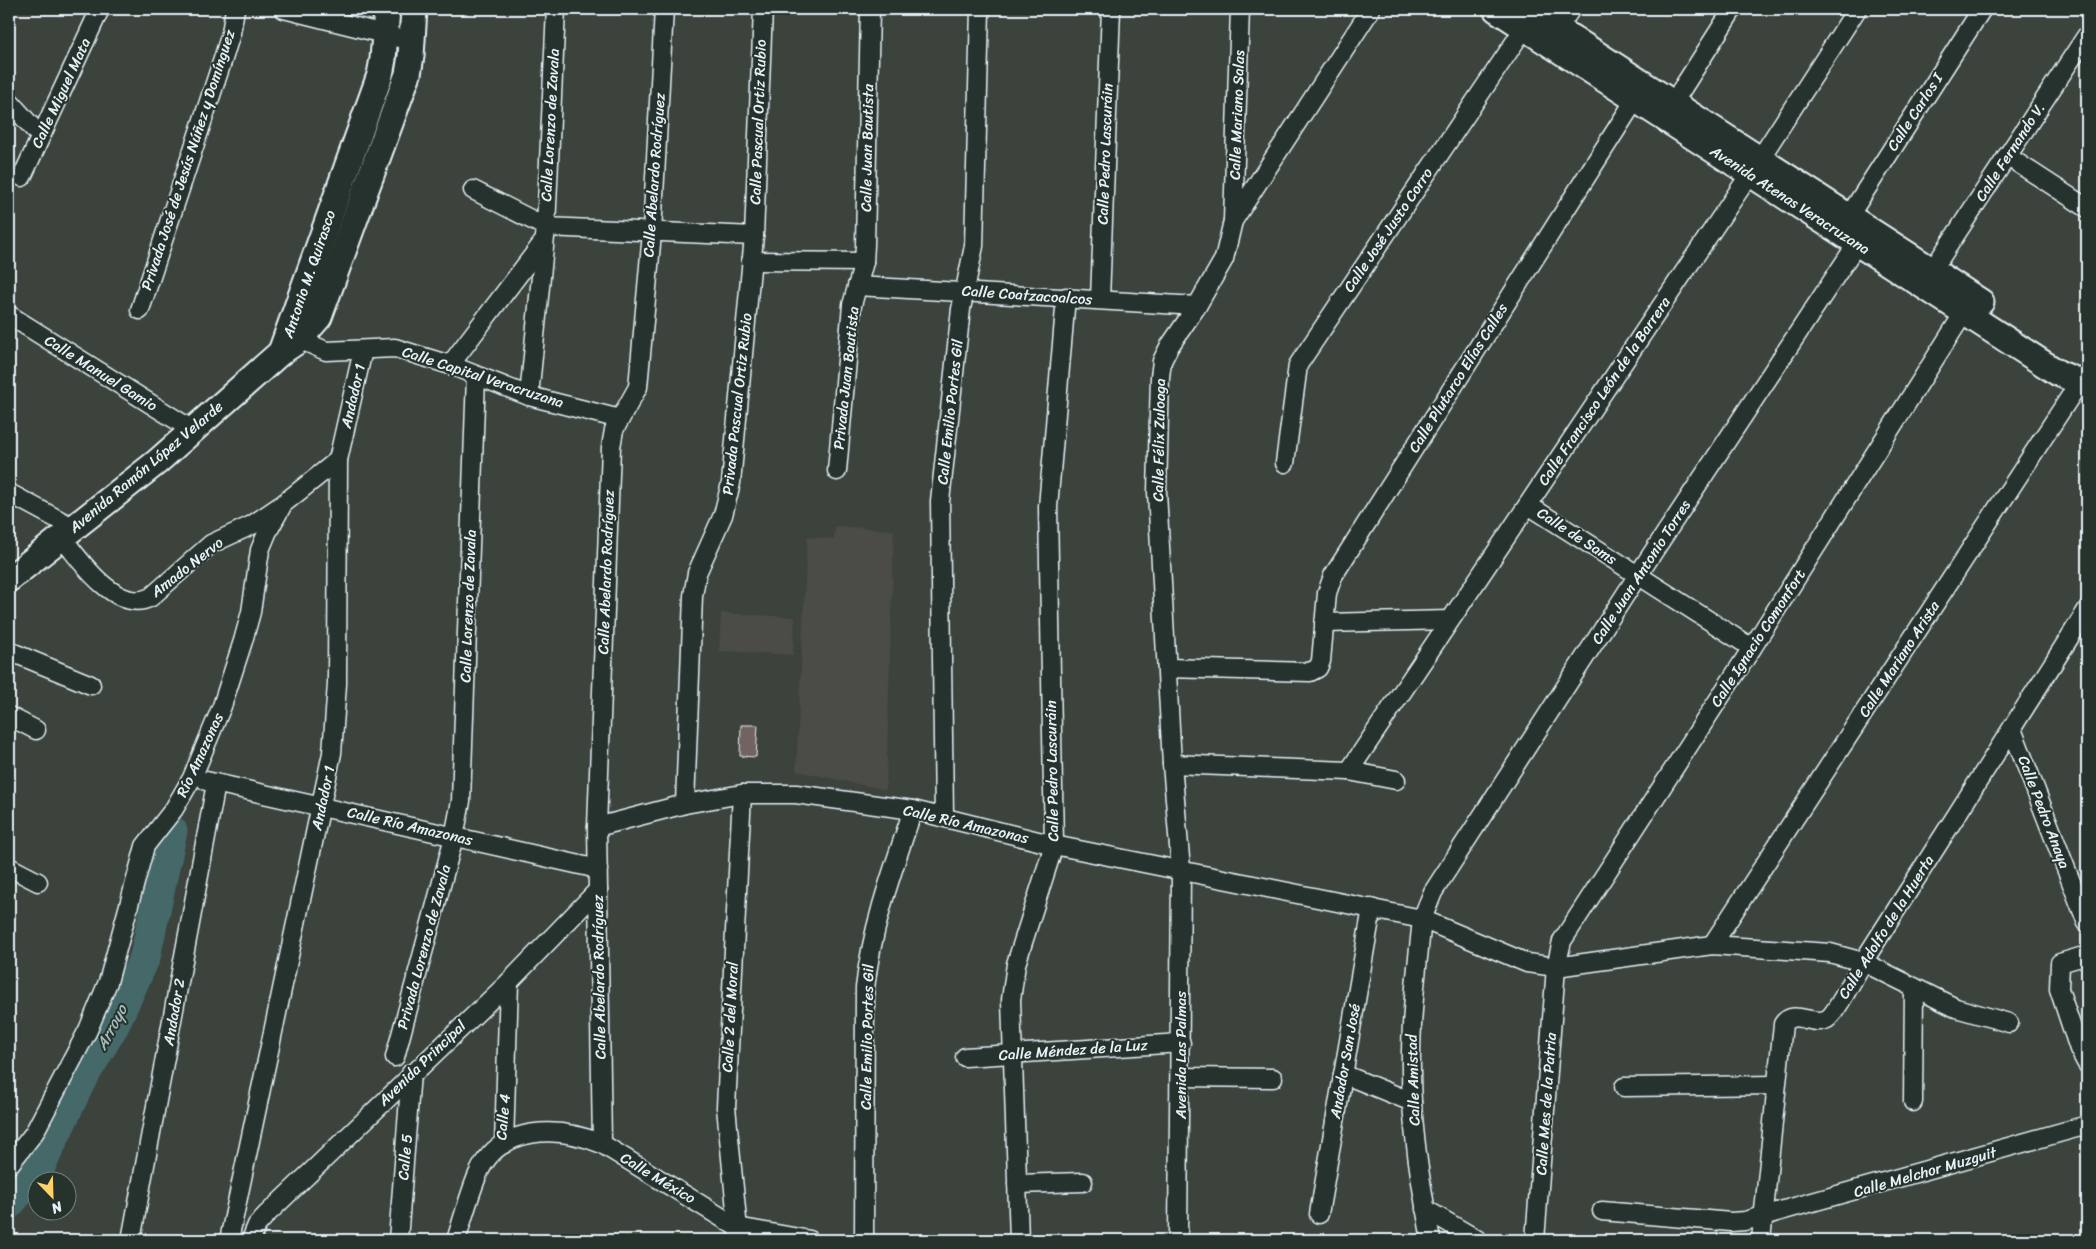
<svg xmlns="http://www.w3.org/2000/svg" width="2096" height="1249" font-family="Sriracha,sans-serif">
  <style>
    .built { fill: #4c4c46 }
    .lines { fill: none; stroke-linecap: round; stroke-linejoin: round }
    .river { stroke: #446868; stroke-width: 31 }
    .building { fill: #71645e; stroke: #e8f1f8 }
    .street-casing { stroke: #e8f1f8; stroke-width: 21 }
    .secondary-casing { stroke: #e8f1f8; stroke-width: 29 }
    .street { stroke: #26332d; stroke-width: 18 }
    .secondary { stroke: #26332d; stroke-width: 25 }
    .labels { text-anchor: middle; stroke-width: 4; stroke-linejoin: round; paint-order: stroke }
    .street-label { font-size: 15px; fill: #e8f1f8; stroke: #26332d }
    .water-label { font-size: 16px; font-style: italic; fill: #a6babe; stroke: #26332d }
  </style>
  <rect width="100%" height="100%" fill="#3c423c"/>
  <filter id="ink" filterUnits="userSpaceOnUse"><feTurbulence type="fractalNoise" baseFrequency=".02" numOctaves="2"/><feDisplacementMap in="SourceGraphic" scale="10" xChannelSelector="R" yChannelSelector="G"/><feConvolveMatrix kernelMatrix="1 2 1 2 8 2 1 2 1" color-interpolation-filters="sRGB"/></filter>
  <g filter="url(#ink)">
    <g class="built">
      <polygon points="835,526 894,530 886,790 796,771 807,537 834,539"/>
      <polygon points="721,613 795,617 793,655 719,651"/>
    </g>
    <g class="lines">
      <polyline class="river" points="9,1204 40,1167 79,1084 114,1025 145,957 172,831"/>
    </g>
    <polygon class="building" points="741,725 758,725 756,757 740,756"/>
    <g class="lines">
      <g class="street-casing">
        <g id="street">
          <polyline points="284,9 412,41"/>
          <polyline points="1557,29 1571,9"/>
          <polyline points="9,101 40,136"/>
          <polyline points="1673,103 1733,9"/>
          <polyline points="2007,156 2087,208"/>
          <polyline points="22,177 100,9"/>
          <polyline points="473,190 546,227 754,236"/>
          <polyline points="1849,216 1982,9"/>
          <polyline points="1233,221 1240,9"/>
          <polyline points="751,261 864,262"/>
          <polyline points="1933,269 2087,35"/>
          <polyline points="857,286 1197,306"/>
          <polyline points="1100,299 1111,9"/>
          <polyline points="140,310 223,59 231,33 235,9"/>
          <polyline points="9,315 194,431"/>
          <polyline points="290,335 326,351 395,348 450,365 529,396 620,419"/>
          <polyline points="450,365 544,241"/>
          <polyline points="529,396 546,227 556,9"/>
          <polyline points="1285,463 1298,365 1531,18"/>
          <polyline points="837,471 852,305 864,262 865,245 870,9"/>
          <polyline points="9,493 74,528"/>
          <polyline points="1528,505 1752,648"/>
          <path d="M62,537C79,560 118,615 151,597L211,544L252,525L280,506"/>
          <polyline points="1324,623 1450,620"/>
          <polyline points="9,651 91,685"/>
          <polyline points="1167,668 1310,672 1318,668 1321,661 1327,593 1333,576 1635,100"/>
          <polyline points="9,716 36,730"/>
          <polyline points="2012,729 2087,923"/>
          <polyline points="1172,764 1349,771 1396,780"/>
          <polyline points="1349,771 1750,174 1857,9"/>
          <polyline points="206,781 598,869"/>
          <polyline points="685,804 693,596 697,573 723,515 731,483 754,236 763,9"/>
          <polyline points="944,817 940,501 961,309 974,246 980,9"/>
          <polyline points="597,827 685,804 742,794 796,794 913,810 1054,845 1422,919 1527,963 1556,967 1712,945 1830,953 1863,962 1956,1008 2009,1023"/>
          <polyline points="9,867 38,882"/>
          <polyline points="1712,945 2085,374"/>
          <polyline points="2087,955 2060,963 2059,989 2079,1049 2087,1064"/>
          <polyline points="395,1057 454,837 461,801 476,376"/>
          <polyline points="965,1057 1181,1043"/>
          <polyline points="1343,1074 1412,1102"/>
          <polyline points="1181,1077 1273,1078"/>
          <polyline points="1624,1087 1776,1085"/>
          <polyline points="1913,1102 1914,987"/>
          <polyline points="504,1144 509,982"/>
          <polyline points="602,1144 597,827 611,447 614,430 638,387 652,233 664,9"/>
          <polyline points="9,1165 34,1133 88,1030 108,982 145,846 174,809 192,778 222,706 243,641 251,612 260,550 267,533 283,504 338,460"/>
          <polyline points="1017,1184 1083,1182"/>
          <polyline points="1425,1209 1478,1240"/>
          <polyline points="1602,1211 1731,1222 1745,1221 2087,1125"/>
          <polyline points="1319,1214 1372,908"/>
          <polyline points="131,1240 216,784"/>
          <polyline points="229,1240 332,753 337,684 338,460 363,350"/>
          <polyline points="251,1240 257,1225 266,1215 509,982 598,890"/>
          <polyline points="398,1240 411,1073"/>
          <path d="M456,1240C463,1219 469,1195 478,1174C500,1124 559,1126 602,1144L737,1227L810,1240"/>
          <polyline points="739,1240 726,1107 742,794"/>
          <path d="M864,1240L865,988C872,926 893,869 913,810"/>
          <polyline points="1019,1240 1011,1000 1016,964 1054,845 1048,507 1066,297"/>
          <polyline points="1178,1240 1181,870 1172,764 1157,492 1160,377 1162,361 1169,347 1197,306 1224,259 1233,221 1371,9"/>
          <path d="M1431,1240C1421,1185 1411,1127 1411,1071C1410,1020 1417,970 1422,919L1433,892L1638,575L1864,233"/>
          <polyline points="1535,1240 1556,967 1562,941 1752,648 1965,311"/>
          <path d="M1761,1240L1783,1024C1794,1008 1813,1027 1827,1019C1835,1015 1857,972 1863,962L2087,610"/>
        </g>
      </g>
      <g class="secondary-casing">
        <g id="secondary">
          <polyline points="1496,9 2058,373 2087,385"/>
          <polyline points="1527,9 1981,302"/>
          <polyline points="281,352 380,75 383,59 387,9"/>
          <polyline points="9,579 157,462 281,352 299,340 319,317 408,74 411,56 414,9"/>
        </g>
      </g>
      <use href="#street" class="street"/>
      <use href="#secondary" class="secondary"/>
    </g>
  </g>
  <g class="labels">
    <g class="street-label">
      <text transform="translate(61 93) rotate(-65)" y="5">Calle Miguel Mata</text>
      <text transform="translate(1915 112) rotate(-57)" y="5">Calle Carlos I</text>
      <text transform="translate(1237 115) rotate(-88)" y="5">Calle Mariano Salas</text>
      <text transform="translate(758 122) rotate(-88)" y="5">Calle Pascual Ortiz Rubio</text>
      <text transform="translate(550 125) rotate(-87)" y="5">Calle Lorenzo de Zavala</text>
      <text transform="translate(867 148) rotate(-89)" y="5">Calle Juan Bautista</text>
      <text transform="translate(2010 152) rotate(-57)" y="5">Calle Fernando V.</text>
      <text transform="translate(1105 154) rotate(-88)" y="5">Calle Pedro Lascuráin</text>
      <text transform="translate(188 160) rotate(-72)" y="5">Privada José de Jesús Núñez y Domínguez</text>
      <text transform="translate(654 175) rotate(-86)" y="5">Calle Abelardo Rodríguez</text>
      <text transform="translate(1790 200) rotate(33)" y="5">Avenida Atenas Veracruzana</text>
      <text transform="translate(1388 230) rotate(-56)" y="5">Calle José Justo Corro</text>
      <text transform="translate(309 274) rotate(-71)" y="5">Antonio M. Quirasco</text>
      <text transform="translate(1027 295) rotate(4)" y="5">Calle Coatzacoalcos</text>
      <text transform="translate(101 373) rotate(32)" y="5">Calle Manuel Gamio</text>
      <text transform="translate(483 377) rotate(18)" y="5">Calle Capital Veracruzana</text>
      <text transform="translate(846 378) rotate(-84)" y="5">Privada Juan Bautista</text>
      <text transform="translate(1458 378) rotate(-58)" y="5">Calle Plutarco Elías Calles</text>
      <text transform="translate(1604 391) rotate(-56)" y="5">Calle Francisco León de la Barrera</text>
      <text transform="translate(353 396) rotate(-77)" y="5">Andador 1</text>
      <text transform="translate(737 404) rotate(-84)" y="5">Privada Pascual Ortiz Rubio</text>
      <text transform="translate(950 412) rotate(-84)" y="5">Calle Emilio Portes Gil</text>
      <text transform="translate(1159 440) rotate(-89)" y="5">Calle Félix Zuloaga</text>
      <text transform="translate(146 467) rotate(-40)" y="5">Avenida Ramón López Velarde</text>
      <text transform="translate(1577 536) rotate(33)" y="5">Calle de Sams</text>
      <text transform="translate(187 567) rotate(-38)" y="5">Amado Nervo</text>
      <text transform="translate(606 572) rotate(-88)" y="5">Calle Abelardo Rodríguez</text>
      <text transform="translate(1641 572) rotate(-57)" y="5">Calle Juan Antonio Torres</text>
      <text transform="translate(468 606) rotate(-88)" y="5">Calle Lorenzo de Zavala</text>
      <text transform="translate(1758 638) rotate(-57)" y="5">Calle Ignacio Comonfort</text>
      <text transform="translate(1899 659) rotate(-57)" y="5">Calle Mariano Arista</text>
      <text transform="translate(200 755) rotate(-65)" y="5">Río Amazonas</text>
      <text transform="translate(1052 771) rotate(-91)" y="5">Calle Pedro Lascuráin</text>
      <text transform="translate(323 798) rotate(-78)" y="5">Andador 1</text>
      <text transform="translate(2044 812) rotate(69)" y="5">Calle Pedro Anaya</text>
      <text transform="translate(966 824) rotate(13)" y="5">Calle Río Amazonas</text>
      <text transform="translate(410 826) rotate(13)" y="5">Calle Río Amazonas</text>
      <text transform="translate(1886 927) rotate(-58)" y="5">Calle Adolfo de la Huerta</text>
      <text transform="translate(424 947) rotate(-75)" y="5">Privada Lorenzo de Zavala</text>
      <text transform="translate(599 977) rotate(-91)" y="5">Calle Abelardo Rodríguez</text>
      <text transform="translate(174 1012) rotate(-80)" y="5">Andador 2</text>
      <text transform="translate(730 1017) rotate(-87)" y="5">Calle 2 del Moral</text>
      <text transform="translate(867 1037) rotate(-89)" y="5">Calle Emilio Portes Gil</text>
      <text transform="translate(1073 1050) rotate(-4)" y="5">Calle Méndez de la Luz</text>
      <text transform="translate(1181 1055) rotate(-90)" y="5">Avenida Las Palmas</text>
      <text transform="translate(1345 1061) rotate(-80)" y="5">Andador San José</text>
      <text transform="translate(422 1063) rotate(-44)" y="5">Avenida Principal</text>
      <text transform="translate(1413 1080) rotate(-92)" y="5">Calle Amistad</text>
      <text transform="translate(1546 1104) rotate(-86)" y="5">Calle Mes de la Patria</text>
      <text transform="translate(503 1117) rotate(-85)" y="5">Calle 4</text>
      <text transform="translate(405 1157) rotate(-85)" y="5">Calle 5</text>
      <text transform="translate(1925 1172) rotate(-16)" y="5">Calle Melchor Muzguit</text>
      <text transform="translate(658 1178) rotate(31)" y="5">Calle México</text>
    </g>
    <g class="water-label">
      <text transform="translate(111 1027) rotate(-62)" y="6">Arroyo</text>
    </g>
  </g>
  <rect width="2096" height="1249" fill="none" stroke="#26332d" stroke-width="30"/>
  <rect x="15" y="15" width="2066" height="1219" fill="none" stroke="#e8f1f8" stroke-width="2" filter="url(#ink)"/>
  <g transform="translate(52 1196) rotate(157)"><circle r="24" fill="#26332d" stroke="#747f7e"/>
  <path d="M0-4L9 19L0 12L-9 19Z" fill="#ffd166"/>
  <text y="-8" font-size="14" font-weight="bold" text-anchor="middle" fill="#e8f1f8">N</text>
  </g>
</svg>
